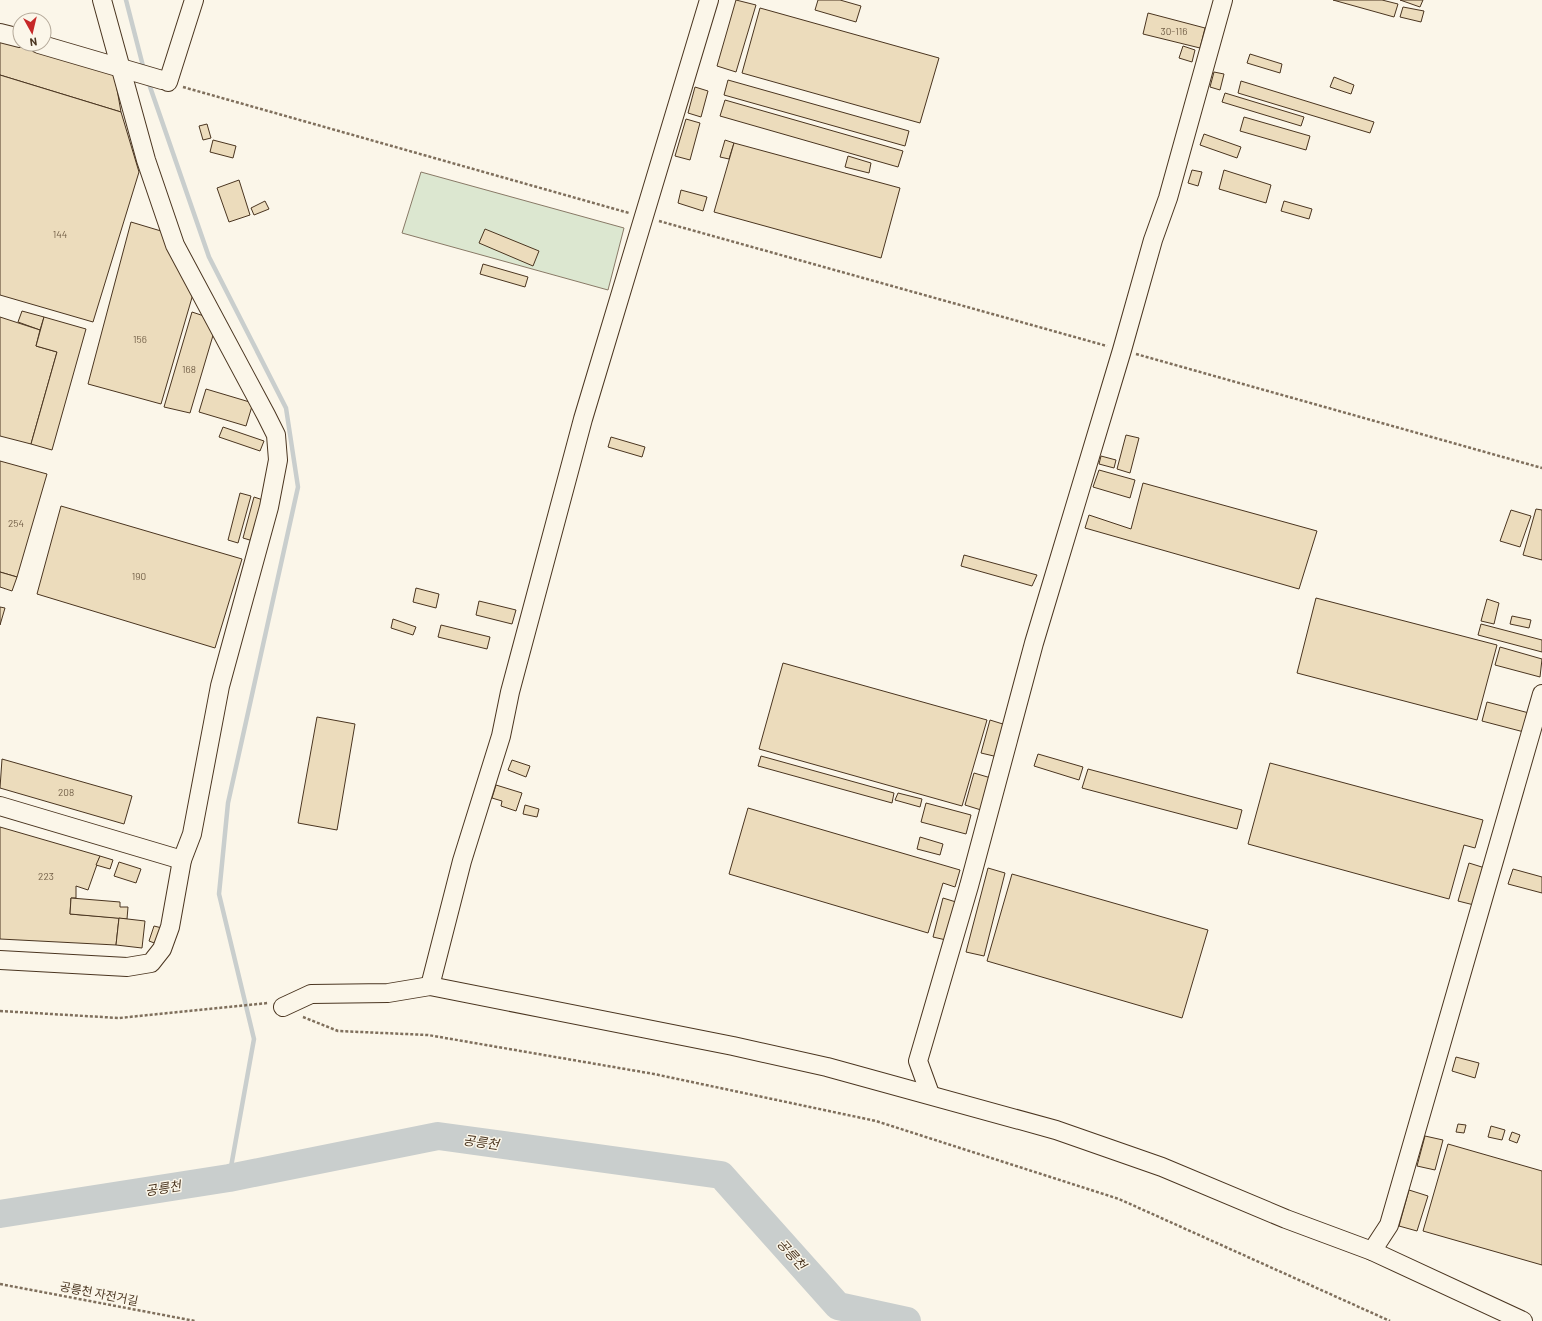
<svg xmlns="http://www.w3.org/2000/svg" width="1542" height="1321" font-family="Barlow,'Noto Sans KR',sans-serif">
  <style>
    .green { fill: #dce7d0; stroke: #887966 }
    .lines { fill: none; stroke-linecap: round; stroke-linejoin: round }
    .stream { stroke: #c9cecd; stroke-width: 4.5 }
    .river { stroke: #c9cecd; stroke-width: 28 }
    .building { fill: #ecdcbc; stroke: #4a3520 }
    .minor-casing { stroke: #4a3520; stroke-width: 20 }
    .path { stroke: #7f6f5c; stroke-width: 2.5; stroke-dasharray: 3 2; stroke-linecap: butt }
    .minor { stroke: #fbf6e9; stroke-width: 18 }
    .labels { text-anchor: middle; stroke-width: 3; stroke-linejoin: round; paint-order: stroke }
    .number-label { font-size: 10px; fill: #725f47 }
    .street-label { font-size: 12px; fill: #4a3520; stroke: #fbf6e9 }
    .water-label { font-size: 13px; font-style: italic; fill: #4a3520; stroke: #fbf6e9 }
  </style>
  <rect width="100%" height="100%" fill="#fbf6e9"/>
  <polygon class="green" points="421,172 624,228 608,290 402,233"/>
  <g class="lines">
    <g class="stream">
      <polyline points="126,0 144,70"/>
      <polyline points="148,81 209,257 286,408 298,487 228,803 219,894 254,1039 229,1178"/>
    </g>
    <polyline class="river" points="0,1214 229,1178 438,1136 721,1175 838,1306 907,1321"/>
  </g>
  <g class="building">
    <polygon points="736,0 756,5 736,72 717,66"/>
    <polygon points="818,0 840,0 861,6 856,22 815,10"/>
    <polygon points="1333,0 1382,0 1398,4 1394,17"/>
    <polygon points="1400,0 1423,0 1420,7"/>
    <polygon points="1403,7 1424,11 1421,22 1400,17"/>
    <polygon points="760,8 939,58 920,123 742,73"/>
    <polygon points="1148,13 1205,28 1200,48 1143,34"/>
    <polygon points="0,37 114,72 121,112 0,75"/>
    <polygon points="1183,46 1195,50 1192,62 1179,58"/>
    <polygon points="1250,54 1282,64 1280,73 1247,63"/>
    <polygon points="1214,72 1224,74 1220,90 1210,87"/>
    <polygon points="0,75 121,112 139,172 93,322 0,295"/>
    <polygon points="1334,77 1354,85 1351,94 1330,87"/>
    <polygon points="728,80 909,131 905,146 724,95"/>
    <polygon points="1241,81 1374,122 1370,133 1238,93"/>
    <polygon points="695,87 708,91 701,117 688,113"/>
    <polygon points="1225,93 1304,117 1301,126 1222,102"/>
    <polygon points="725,100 903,151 898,167 720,116"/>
    <polygon points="1244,117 1310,136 1306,150 1240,131"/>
    <polygon points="686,119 700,123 690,160 675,156"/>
    <polygon points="207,124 211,138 203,140 199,126"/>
    <polygon points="1204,134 1241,147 1237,158 1200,145"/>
    <polygon points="213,140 236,146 233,158 210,152"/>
    <polygon points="725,140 734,143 729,159 720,157"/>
    <polygon points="734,143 900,188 881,258 714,212"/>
    <polygon points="848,156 871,163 869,173 845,167"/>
    <polygon points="1192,170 1202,172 1198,186 1188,183"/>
    <polygon points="1224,170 1271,185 1266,203 1219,189"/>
    <polygon points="239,180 250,215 229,222 217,188"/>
    <polygon points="681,190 707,197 703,211 678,203"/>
    <polygon points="265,201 269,209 254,215 251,208"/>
    <polygon points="1284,201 1312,209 1309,219 1281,211"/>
    <polygon points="131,222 161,231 193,294 161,404 88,384"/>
    <polygon points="485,229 539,251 533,266 479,243"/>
    <polygon points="483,264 528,277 525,287 480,274"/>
    <polygon points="22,311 44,317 40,330 18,322"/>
    <polygon points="192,312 207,317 214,332 190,413 164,407"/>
    <polygon points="0,317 40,330 36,346 57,352 31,444 0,436"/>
    <polygon points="44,317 86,329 52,450 31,444 57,352 36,346"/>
    <polygon points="206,389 253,403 246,426 199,412"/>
    <polygon points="223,427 264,441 260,451 219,437"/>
    <polygon points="1126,435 1139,438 1130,473 1117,469"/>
    <polygon points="611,437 645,447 642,457 608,447"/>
    <polygon points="1101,456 1116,460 1114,468 1099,464"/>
    <polygon points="0,461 47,474 17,577 0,572"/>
    <polygon points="1099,470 1135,480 1130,498 1093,487"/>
    <polygon points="1143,483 1317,531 1299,589 1085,528 1089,515 1131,529"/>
    <polygon points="240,493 251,496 238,543 228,540"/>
    <polygon points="254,497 263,500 253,541 243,538"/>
    <polygon points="61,506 242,559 215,648 37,594"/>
    <polygon points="1536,509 1542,510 1542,560 1523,555"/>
    <polygon points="1511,510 1531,516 1520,547 1500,541"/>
    <polygon points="964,555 1037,575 1032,586 961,566"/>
    <polygon points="0,572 17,577 12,591 0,587"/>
    <polygon points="416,588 439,594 436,608 413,602"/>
    <polygon points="1316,598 1497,645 1477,720 1297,673"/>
    <polygon points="1487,599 1499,603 1494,624 1481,621"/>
    <polygon points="479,601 516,610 512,624 476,615"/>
    <polygon points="0,607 5,608 0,625"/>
    <polygon points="1512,616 1531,620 1529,628 1510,624"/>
    <polygon points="393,619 416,627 413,635 391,628"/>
    <polygon points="1481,624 1542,640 1542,652 1478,635"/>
    <polygon points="441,625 490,637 487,649 438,637"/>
    <polygon points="1500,647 1542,659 1540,677 1495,665"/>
    <polygon points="783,663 987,720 962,806 759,749"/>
    <polygon points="1487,702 1529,713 1524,732 1482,721"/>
    <polygon points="317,717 355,724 337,830 298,823"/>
    <polygon points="990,720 1006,725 998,757 981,753"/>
    <polygon points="1038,754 1083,767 1079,780 1034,766"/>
    <polygon points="761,756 894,793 892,803 758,766"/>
    <polygon points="2,759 132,796 124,824 0,788"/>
    <polygon points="512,760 530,766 526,777 508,770"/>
    <polygon points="1270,763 1483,820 1475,848 1464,845 1449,899 1248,844"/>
    <polygon points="1088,769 1242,810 1237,829 1082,788"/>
    <polygon points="974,773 991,778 981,810 965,805"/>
    <polygon points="496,785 522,793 516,811 501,806 502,801 492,798"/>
    <polygon points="898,793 922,799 920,807 895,800"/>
    <polygon points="926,803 971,815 966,834 921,822"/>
    <polygon points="525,805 539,809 537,817 523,814"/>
    <polygon points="748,808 960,870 955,887 943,883 928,933 729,874"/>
    <polygon points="0,827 100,856 88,890 76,886 76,898 71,898 70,914 119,918 116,945 0,939"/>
    <polygon points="920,837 943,844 940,855 917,849"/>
    <polygon points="100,856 113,860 110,869 96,865"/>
    <polygon points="119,862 141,869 136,883 114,876"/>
    <polygon points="1469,863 1485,868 1474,905 1458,901"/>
    <polygon points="988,868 1005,873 984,956 966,952"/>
    <polygon points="1513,869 1542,877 1542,893 1508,884"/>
    <polygon points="1012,874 1208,930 1182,1018 987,961"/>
    <polygon points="71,898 120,902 120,907 128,907 127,919 70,914"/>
    <polygon points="943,898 956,902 946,940 933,937"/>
    <polygon points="119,918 145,921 142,948 116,945"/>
    <polygon points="154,926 162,928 157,944 149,941"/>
    <polygon points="1456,1057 1479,1063 1475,1078 1452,1071"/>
    <polygon points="1458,1124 1466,1125 1464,1133 1456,1132"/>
    <polygon points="1491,1126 1505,1130 1502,1140 1488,1137"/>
    <polygon points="1512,1132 1520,1135 1517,1143 1509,1140"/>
    <polygon points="1425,1136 1443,1140 1435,1170 1417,1166"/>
    <polygon points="1448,1144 1542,1171 1542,1265 1423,1231"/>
    <polygon points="1409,1190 1428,1196 1417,1231 1399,1226"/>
  </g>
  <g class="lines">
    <g class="minor-casing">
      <g id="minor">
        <polyline points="0,33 20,38"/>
        <polyline points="39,44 162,80"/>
        <polyline points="168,82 194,0"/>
        <polyline points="0,806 182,860"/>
        <polyline points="0,960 127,967 151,963 162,949 170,927 182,860 192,834 220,686 269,507 278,460 276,435 266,415 175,245 146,160 102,0"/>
        <polyline points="430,986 462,861 501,736 510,692 583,419 709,0"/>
        <polyline points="283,1007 311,994 388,993 430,986 733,1046 827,1067 1056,1130 1162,1167 1286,1219 1372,1251 1523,1321"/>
        <polyline points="930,1094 918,1061 969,886 1034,643 1122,350 1153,240 1168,198 1223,0"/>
        <polyline points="1372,1251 1389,1225 1542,694"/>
      </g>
    </g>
    <g class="path">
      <polyline points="183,87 629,213"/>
      <polyline points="659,221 1107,346"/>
      <polyline points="1136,354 1542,468"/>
      <polyline points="0,1011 119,1018 268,1003"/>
      <polyline points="303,1017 338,1031 428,1035 654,1074 876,1121 1119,1199 1390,1321"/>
      <polyline points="0,1284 195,1321"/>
    </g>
    <use href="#minor" class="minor"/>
  </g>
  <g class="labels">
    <g class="number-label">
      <text x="1174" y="35">30-116</text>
      <text x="60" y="238">144</text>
      <text x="140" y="343">156</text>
      <text x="189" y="373">168</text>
      <text x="16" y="527">254</text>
      <text x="139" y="580">190</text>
      <text x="66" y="796">208</text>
      <text x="46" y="880">223</text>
    </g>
    <g class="street-label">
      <text transform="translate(99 1294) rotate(11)" y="4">공릉천 자전거길</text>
    </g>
    <g class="water-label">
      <text transform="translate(481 1142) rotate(8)" y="5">공릉천</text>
      <text transform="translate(163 1188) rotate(-9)" y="5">공릉천</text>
      <text transform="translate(792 1254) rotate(48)" y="5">공릉천</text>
    </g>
  </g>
  <g transform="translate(32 32) rotate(172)"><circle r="19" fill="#fbf6e9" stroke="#b4a999"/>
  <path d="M0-3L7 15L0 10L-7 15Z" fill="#c62828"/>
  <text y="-6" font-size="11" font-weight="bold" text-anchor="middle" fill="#4a3520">N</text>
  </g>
</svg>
